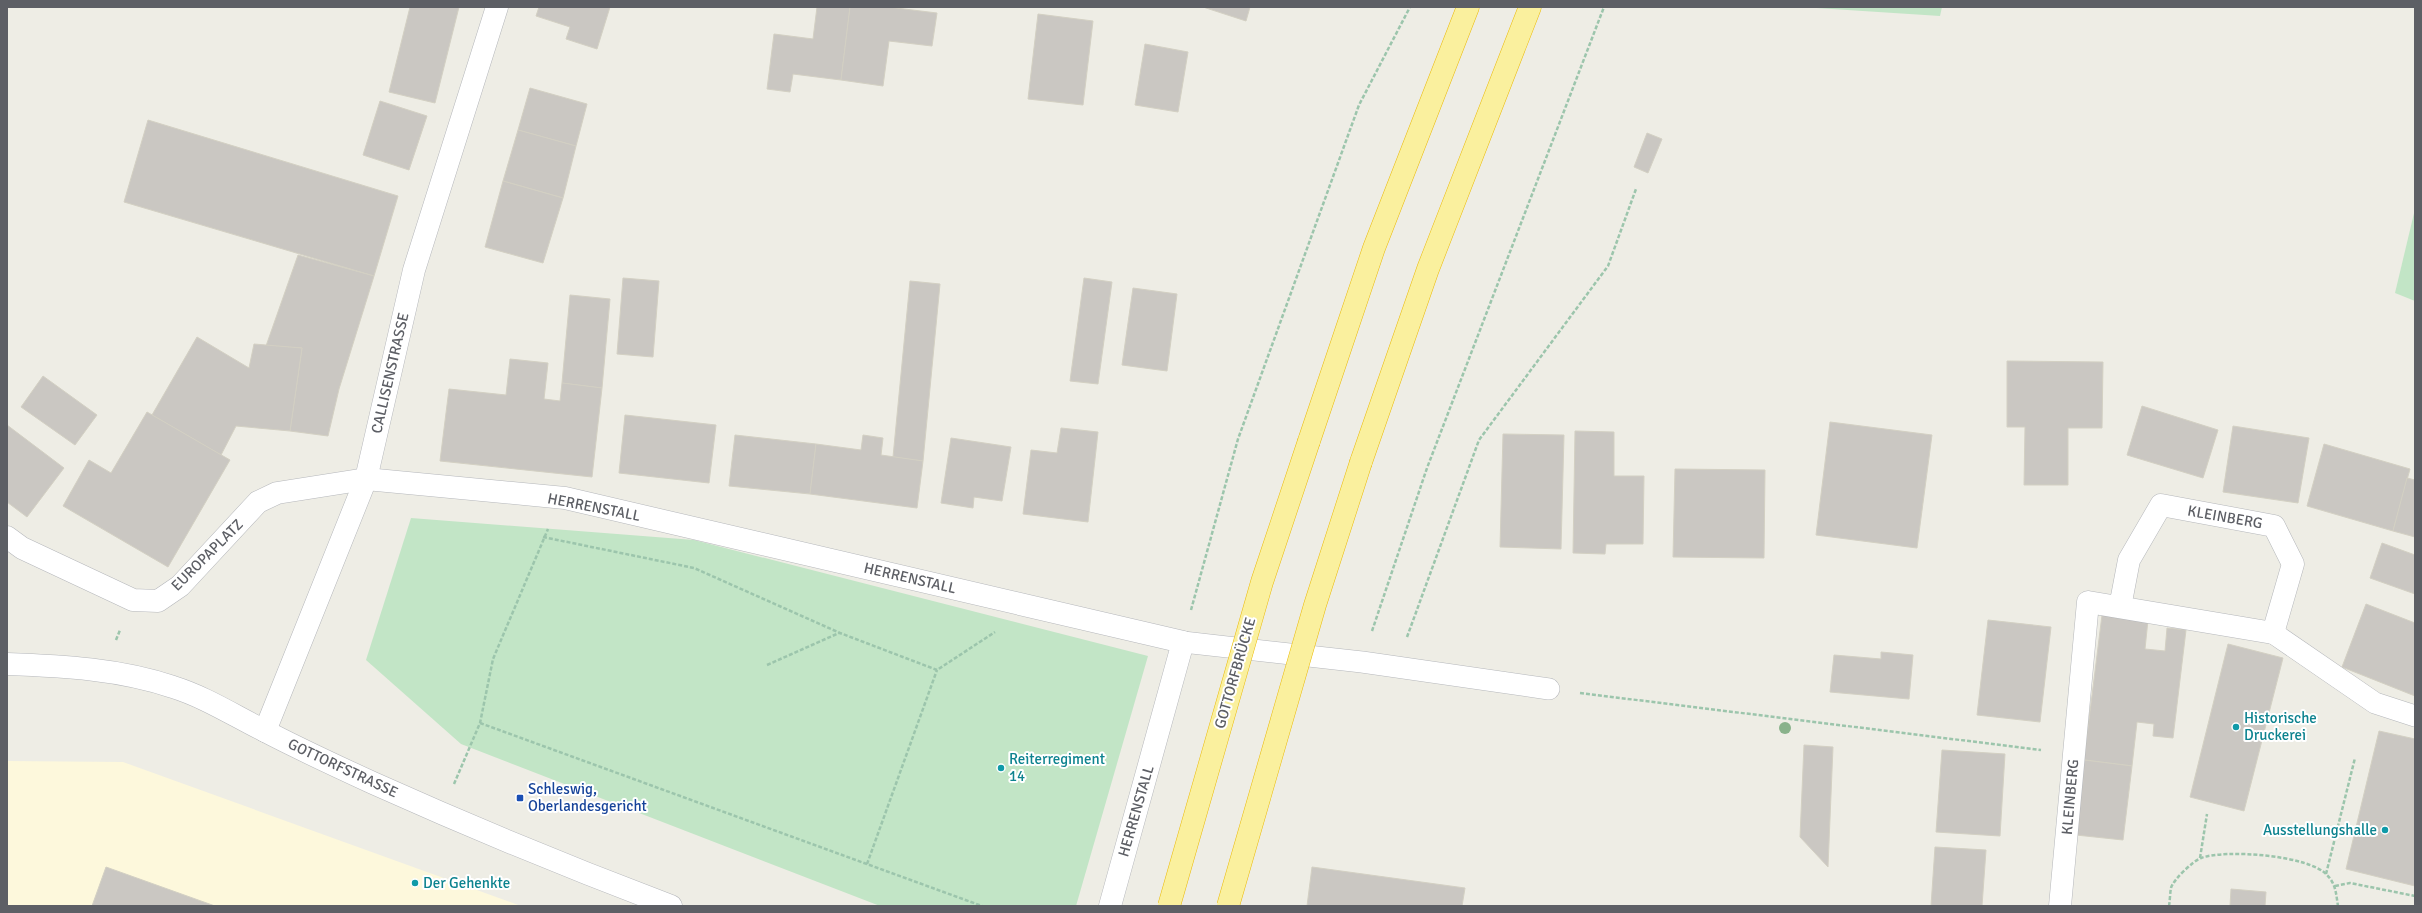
<svg xmlns="http://www.w3.org/2000/svg" width="2422" height="913" font-family="Signika,sans-serif">
  <style>
    .commercial { fill: #fdf8dc }
    .green { fill: #c2e5c6 }
    .building { fill: #cac7c2; stroke: #d3d0c3 }
    .lines { fill: none; stroke-linecap: round; stroke-linejoin: round }
    .service-casing { stroke: #b5b7bb; stroke-width: 22 }
    .minor-casing { stroke: #b5b7bb; stroke-width: 23 }
    .tertiary-casing { stroke: #b5b7bb; stroke-width: 23 }
    .trunk-casing { stroke: #ebbb09; stroke-width: 23 }
    .path { stroke: #9cc5ac; stroke-width: 2.5; stroke-dasharray: 4 2; stroke-linecap: butt }
    .service { stroke: #fff; stroke-width: 21 }
    .minor { stroke: #fff; stroke-width: 22 }
    .tertiary { stroke: #fff; stroke-width: 22 }
    .trunk { stroke: #faf09e; stroke-width: 22 }
    .trunk-bridge-casing { stroke: #ebbb09; stroke-width: 23; stroke-linecap: butt }
    .trunk-bridge { stroke: #faf09e; stroke-width: 22 }
    .tree { fill: #89b28b }
    .culture-dot { fill: #0f9aa8; stroke: #fff; stroke-width: 1.5 }
    .transit-dot { fill: #1a4fb4; stroke: #fff; stroke-width: 1.5 }
    .labels { text-anchor: middle; stroke-width: 4; stroke-linejoin: round; paint-order: stroke }
    .street-label { font-size: 15px; fill: #5d5f65; stroke: #fff }
    .culture-label { font-size: 15px; fill: #0d838f; stroke: #fff; text-anchor: start }
    .transit-label { font-size: 15px; fill: #164399; stroke: #fff; text-anchor: start }
  </style>
  <rect width="100%" height="100%" fill="#eeede5"/>
  <polygon class="commercial" points="7,761 123,762 521,906 7,906"/>
  <g class="green">
    <polygon points="1801,7 1942,7 1940,16"/>
    <polygon points="2415,209 2415,301 2395,293"/>
    <polygon points="411,518 694,540 1148,656 1076,906 880,906 461,744 366,660"/>
  </g>
  <g class="building">
    <polygon points="410,7 459,7 435,103 389,92"/>
    <polygon points="539,7 610,7 597,49 566,39 570,27 536,16"/>
    <polygon points="817,7 850,7 841,80 793,74 790,92 767,89 774,34 813,39"/>
    <polygon points="850,7 888,7 937,13 932,46 889,41 883,86 841,80"/>
    <polygon points="1203,7 1250,7 1246,21"/>
    <polygon points="1038,14 1093,21 1083,105 1028,99"/>
    <polygon points="1145,44 1188,52 1178,112 1135,105"/>
    <polygon points="530,88 587,104 576,146 518,130"/>
    <polygon points="380,101 427,116 409,170 363,155"/>
    <polygon points="148,120 398,196 374,276 124,202"/>
    <polygon points="518,130 576,146 563,198 503,181"/>
    <polygon points="1647,133 1662,139 1648,173 1634,167"/>
    <polygon points="503,181 563,198 543,263 485,247"/>
    <polygon points="298,255 374,276 339,389 328,436 290,431 302,348 266,346"/>
    <polygon points="623,278 659,281 653,357 617,354"/>
    <polygon points="1084,278 1112,282 1098,384 1070,381"/>
    <polygon points="910,281 940,284 923,461 893,457"/>
    <polygon points="1133,288 1177,294 1167,371 1122,365"/>
    <polygon points="570,295 610,299 602,388 562,383"/>
    <polygon points="197,337 249,368 254,344 302,348 290,431 236,426 221,455 152,415"/>
    <polygon points="510,359 548,363 544,399 560,401 562,383 602,388 592,477 440,461 449,389 506,395"/>
    <polygon points="2007,361 2103,362 2102,428 2068,428 2068,485 2024,485 2025,427 2007,427"/>
    <polygon points="43,376 97,415 75,445 21,407"/>
    <polygon points="2142,406 2218,430 2203,478 2127,455"/>
    <polygon points="147,412 230,460 168,567 63,506 89,460 111,473"/>
    <polygon points="625,415 716,425 709,483 619,473"/>
    <polygon points="1830,422 1932,435 1917,548 1816,535"/>
    <polygon points="7,425 64,468 27,517 7,502"/>
    <polygon points="2233,426 2309,438 2298,503 2223,492"/>
    <polygon points="1061,428 1098,432 1088,522 1023,514 1031,450 1057,453"/>
    <polygon points="1575,431 1614,432 1614,476 1644,476 1643,544 1606,544 1605,554 1573,553"/>
    <polygon points="1503,434 1564,435 1561,549 1500,547"/>
    <polygon points="735,435 816,444 810,494 729,486"/>
    <polygon points="863,435 883,438 881,455 923,461 917,508 810,494 816,444 861,450"/>
    <polygon points="951,438 1011,447 1002,501 974,497 973,508 941,503"/>
    <polygon points="2324,444 2410,469 2393,531 2307,506"/>
    <polygon points="1675,469 1765,470 1764,558 1673,557"/>
    <polygon points="2407,478 2415,480 2415,537 2393,531"/>
    <polygon points="2382,543 2415,555 2415,594 2370,578"/>
    <polygon points="2366,604 2415,623 2415,696 2342,667"/>
    <polygon points="2102,615 2148,620 2145,649 2165,651 2167,628 2186,630 2173,738 2153,736 2154,724 2137,722 2132,766 2084,760"/>
    <polygon points="1988,620 2051,627 2040,722 1977,715"/>
    <polygon points="2228,644 2283,658 2244,811 2190,797"/>
    <polygon points="1881,652 1913,655 1909,699 1830,692 1834,655 1881,659"/>
    <polygon points="2379,731 2415,739 2415,886 2346,869"/>
    <polygon points="1804,745 1833,747 1828,867 1800,837"/>
    <polygon points="1942,750 2005,754 2000,836 1936,832"/>
    <polygon points="2084,760 2132,766 2123,840 2076,835"/>
    <polygon points="1935,847 1986,850 1982,906 1931,906"/>
    <polygon points="106,867 215,906 92,906"/>
    <polygon points="1312,867 1465,888 1462,906 1307,906"/>
    <polygon points="2231,889 2266,892 2265,906 2230,906"/>
  </g>
  <g class="lines">
    <g class="service-casing">
      <g id="service">
        <polyline points="2273,633 2375,703 2415,716"/>
        <polyline points="1183,642 1362,662 1549,689"/>
      </g>
    </g>
    <g class="minor-casing">
      <g id="minor">
        <polyline points="7,537 22,548 133,600 158,601 180,586 258,502 277,493 366,479 565,498 1183,642 1110,906"/>
        <polyline points="265,731 366,479 414,270 497,7"/>
        <polyline points="2060,906 2088,602 2273,633 2293,564 2274,526 2161,505 2129,560 2120,607"/>
      </g>
    </g>
    <g class="tertiary-casing">
      <path id="tertiary" d="M7,664C63,666 120,669 173,687C205,697 233,715 263,730C299,749 336,766 373,783C471,827 570,868 671,906"/>
    </g>
    <g class="trunk-casing">
      <g id="trunk">
        <polyline points="1309,441 1374,248 1468,7"/>
        <polyline points="1361,462 1428,269 1530,7"/>
      </g>
    </g>
    <g class="path">
      <polyline points="543,537 694,568 840,633 937,670 995,632"/>
      <polyline points="1191,610 1238,439 1359,105 1410,7"/>
      <polyline points="1372,631 1427,468 1604,7"/>
      <polyline points="1407,637 1479,440 1608,266 1636,189"/>
      <polyline points="116,640 120,630"/>
      <polyline points="767,665 839,633"/>
      <polyline points="1580,693 2041,750"/>
      <polyline points="480,723 982,906"/>
      <polyline points="454,784 480,723 493,659 548,529"/>
      <polyline points="2200,858 2207,814"/>
      <polyline points="867,864 937,670"/>
      <polyline points="2326,874 2355,758"/>
      <polyline points="2335,886 2350,883 2415,896"/>
      <path d="M2169,906C2170,900 2170,893 2171,888C2173,880 2193,861 2201,858C2225,849 2309,855 2327,875C2336,884 2336,894 2338,906"/>
    </g>
    <use href="#service" class="service"/>
    <use href="#minor" class="minor"/>
    <use href="#tertiary" class="tertiary"/>
    <use href="#trunk" class="trunk"/>
    <g class="trunk-bridge-casing">
      <g id="trunk-bridge">
        <polyline points="1169,906 1262,582 1309,441"/>
        <polyline points="1228,906 1315,605 1361,462"/>
      </g>
    </g>
    <use href="#trunk-bridge" class="trunk-bridge"/>
  </g>
  <circle class="tree" cx="1785" cy="728" r="6"/>
  <g class="culture-dot">
    <circle cx="2236" cy="727" r="4"/>
    <circle cx="1001" cy="768" r="4"/>
    <circle cx="2385" cy="830" r="4"/>
    <circle cx="415" cy="883" r="4"/>
  </g>
  <rect class="transit-dot" x="516" y="794" width="8" height="8" rx="2"/>
  <g class="labels">
    <g class="street-label">
      <text transform="translate(390 373) rotate(-77)" y="5">CALLISENSTRASSE</text>
      <text transform="translate(594 507) rotate(11)" y="5">HERRENSTALL</text>
      <text transform="translate(2225 517) rotate(10)" y="5">KLEINBERG</text>
      <text transform="translate(207 555) rotate(-45)" y="5">EUROPAPLATZ</text>
      <text transform="translate(910 578) rotate(13)" y="5">HERRENSTALL</text>
      <text transform="translate(1235 673) rotate(-74)" y="5">GOTTORFBRÜCKE</text>
      <text transform="translate(343 768) rotate(25)" y="5">GOTTORFSTRASSE</text>
      <text transform="translate(2070 797) rotate(-85)" y="5">KLEINBERG</text>
      <text transform="translate(1136 811) rotate(-74)" y="5">HERRENSTALL</text>
    </g>
    <g class="culture-label">
      <text x="2244" y="723">Historische<tspan x="2244" dy="17">Druckerei</tspan></text>
      <text x="1009" y="764">Reiterregiment<tspan x="1009" dy="17">14</tspan></text>
      <text x="2377" y="835" text-anchor="end">Ausstellungshalle</text>
      <text x="423" y="888">Der Gehenkte</text>
    </g>
    <g class="transit-label">
      <text x="528" y="794">Schleswig,<tspan x="528" dy="17">Oberlandesgericht</tspan></text>
    </g>
  </g>
  <rect width="2422" height="913" fill="none" stroke="#5d5f65" stroke-width="16"/>
</svg>
